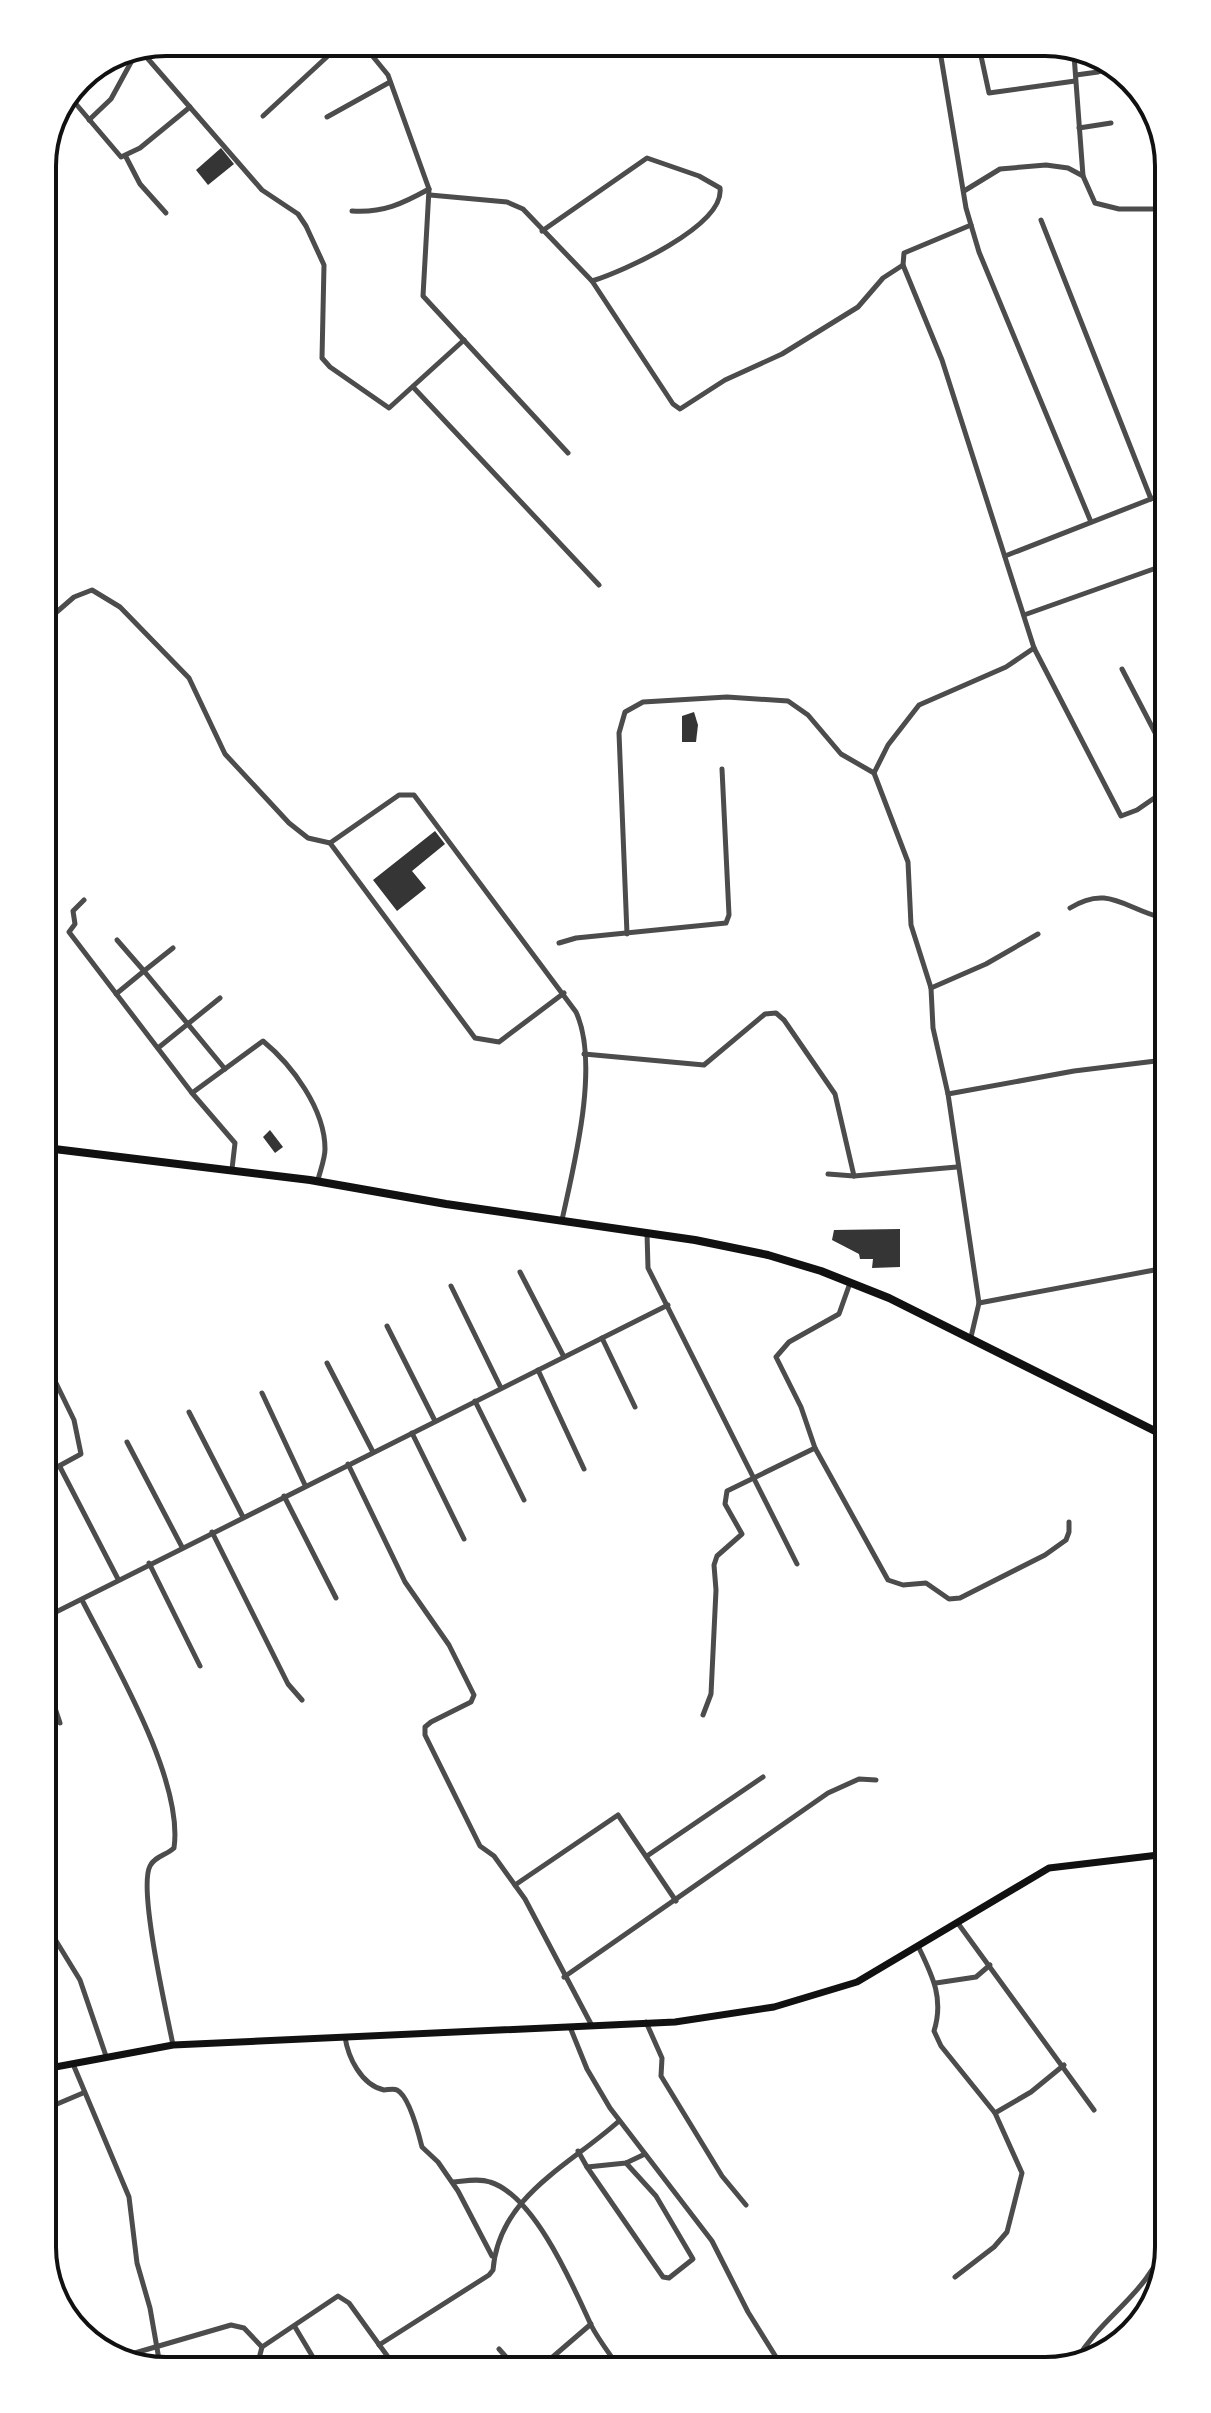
<svg xmlns="http://www.w3.org/2000/svg" width="1211" height="2413" font-family="'IBM Plex Sans',sans-serif">
  <style>
    .building { fill: #353535 }
    .lines { fill: none; stroke-linecap: round; stroke-linejoin: round }
    .minor { stroke: #4c4c4c; stroke-width: 5 }
    .secondary { stroke: #111; stroke-width: 7 }
    .trunk { stroke: #111; stroke-width: 8 }
    .rim { fill: none; stroke: #111; stroke-width: 4 }
  </style>
  <rect width="100%" height="100%" fill="#fff"/>
  <g class="building">
    <polygon points="221,148 234,164 208,185 196,170"/>
    <polygon points="694,712 698,725 696,742 682,742 682,716"/>
    <polygon points="435,831 445,844 412,871 426,888 397,911 373,880"/>
    <polygon points="270,1130 283,1147 275,1153 263,1137"/>
    <polygon points="900,1229 900,1267 872,1268 873,1259 860,1259 859,1254 832,1240 834,1230"/>
  </g>
  <g class="lines">
    <g class="minor">
      <polyline points="361,42 388,75 429,189 423,296 568,453"/>
      <polyline points="943,42 940,51 966,208 979,252 1091,522"/>
      <polyline points="978,42 989,93 1075,81"/>
      <polyline points="206,46 210,42"/>
      <polyline points="142,52 262,190 298,214 306,226 324,265 322,358 330,367 389,408 464,340"/>
      <polyline points="1074,55 1083,176"/>
      <polyline points="1076,75 1098,72 1113,65"/>
      <polyline points="70,97 121,157 140,148 190,107"/>
      <polyline points="263,116 343,42"/>
      <polyline points="327,117 390,82"/>
      <polyline points="89,120 111,99 135,55"/>
      <polyline points="1079,128 1111,123"/>
      <polyline points="126,157 140,184 166,213"/>
      <polyline points="964,191 1000,169 1046,165 1068,168 1083,176 1095,203 1119,209 1160,209"/>
      <path d="M430,195L507,202L523,209L592,281C622,272 725,226 720,188L699,176L647,158L542,231"/>
      <path d="M352,211C383,213 402,204 429,189"/>
      <polyline points="1041,220 1151,499"/>
      <polyline points="971,225 904,253 903,265 942,360 1034,648 1121,816 1137,810 1163,792"/>
      <polyline points="592,281 673,404 680,409 725,380 782,354 858,307 883,278 903,265"/>
      <polyline points="413,387 599,585"/>
      <polyline points="1005,556 1161,495"/>
      <polyline points="1024,615 1162,566"/>
      <polyline points="44,623 74,597 92,590 120,607 189,678 225,754 289,823 308,838 330,843 475,1038 499,1042 564,993"/>
      <polyline points="1122,669 1162,746"/>
      <polyline points="874,773 888,745 919,705 1006,667 1034,648"/>
      <path d="M330,843L399,795H414L576,1012C600,1064 574,1165 562,1220"/>
      <polyline points="84,900 73,911 75,924 69,932 192,1093"/>
      <path d="M1070,908C1108,884 1125,909 1163,918"/>
      <polyline points="627,934 619,733 625,712 643,702 727,697 788,701 808,715 841,754 874,773 908,862 911,925 931,988 933,1028 948,1094"/>
      <polyline points="559,943 576,938 726,923 729,915 722,769"/>
      <polyline points="173,948 144,971 225,1069"/>
      <polyline points="931,988 986,964 1038,934"/>
      <polyline points="116,994 144,971 117,940"/>
      <polyline points="158,1048 220,998"/>
      <polyline points="584,1054 704,1065 765,1014 776,1013 784,1020 835,1094 854,1176"/>
      <path d="M232,1169L235,1143L192,1093L263,1041C292,1065 325,1109 325,1149C325,1159 320,1171 318,1180"/>
      <polyline points="828,1174 854,1176 957,1167"/>
      <polyline points="647,1233 648,1268 797,1564"/>
      <polyline points="520,1272 564,1357"/>
      <polyline points="850,1283 839,1314 789,1342 776,1357 801,1407 815,1448 888,1580 903,1585 926,1583 949,1599 960,1598 1045,1555 1066,1540 1069,1532 1069,1522"/>
      <polyline points="451,1286 501,1388"/>
      <polyline points="979,1303 1165,1268"/>
      <polyline points="387,1326 435,1421"/>
      <polyline points="971,1337 979,1303 948,1094 1074,1071 1164,1060"/>
      <polyline points="602,1338 635,1407"/>
      <polyline points="327,1363 373,1452"/>
      <polyline points="538,1370 584,1469"/>
      <polyline points="262,1393 305,1485"/>
      <polyline points="475,1401 524,1500"/>
      <polyline points="189,1412 243,1517"/>
      <polyline points="412,1433 464,1539"/>
      <polyline points="127,1442 182,1547"/>
      <polyline points="348,1464 405,1582 449,1645 474,1695 471,1702 431,1722 425,1727 425,1735 480,1846 494,1856 525,1899 591,2024"/>
      <polyline points="60,1467 118,1579"/>
      <polyline points="48,1472 81,1454 74,1420 56,1383"/>
      <polyline points="284,1496 336,1598"/>
      <polyline points="212,1532 288,1684 302,1700"/>
      <polyline points="149,1563 200,1666"/>
      <path d="M82,1600C113,1661 184,1780 174,1848C167,1855 155,1856 150,1866C138,1889 167,2014 173,2045"/>
      <polyline points="48,1616 668,1305"/>
      <polyline points="49,1690 60,1723"/>
      <polyline points="703,1715 711,1694 716,1590 714,1565 717,1556 742,1534 725,1504 727,1491 815,1448"/>
      <polyline points="647,1856 763,1777"/>
      <polyline points="515,1885 618,1815 676,1901"/>
      <polyline points="957,1922 1094,2110"/>
      <polyline points="50,1931 80,1980 106,2056"/>
      <path d="M919,1948C933,1977 944,1999 934,2031L941,2046L995,2113L1031,2092L1064,2065"/>
      <polyline points="564,1977 828,1793 859,1779 876,1780"/>
      <polyline points="936,1983 976,1977 990,1965"/>
      <polyline points="646,2022 662,2058 661,2076 722,2176 746,2205"/>
      <polyline points="570,2027 587,2069 610,2108 712,2241 748,2312 781,2365"/>
      <path d="M345,2037C348,2057 361,2085 384,2090C388,2090 393,2088 397,2090C409,2096 419,2135 422,2147L438,2162L458,2191L492,2256"/>
      <polyline points="73,2064 129,2197 137,2263 150,2308 161,2371"/>
      <polyline points="50,2107 83,2093"/>
      <path d="M1168,2113C1157,2139 1161,2162 1169,2188"/>
      <polyline points="578,2151 587,2167 626,2163 645,2154"/>
      <polyline points="587,2167 663,2277 669,2278 693,2259 656,2196 626,2163"/>
      <path d="M453,2182C465,2181 479,2178 490,2182C535,2196 573,2286 591,2325C598,2339 609,2353 618,2366"/>
      <polyline points="955,2277 994,2247 1007,2232 1022,2173 995,2113"/>
      <polyline points="295,2327 320,2369"/>
      <path d="M379,2345L489,2275L493,2270C499,2196 569,2166 619,2121"/>
      <polyline points="499,2349 515,2367"/>
      <polyline points="121,2357 231,2325 244,2328 262,2347"/>
      <path d="M1075,2362C1106,2310 1148,2297 1169,2234"/>
      <polyline points="541,2367 591,2324"/>
      <polyline points="256,2370 262,2347 338,2296 349,2303 396,2368"/>
    </g>
    <polyline class="secondary" points="50,2068 173,2045 675,2022 774,2007 857,1982 1049,1868 1167,1854"/>
    <polyline class="trunk" points="46,1148 310,1180 446,1204 695,1240 768,1255 821,1271 889,1298 1165,1436"/>
  </g>
  <path d="M0 0H1211V2413H0ZM166 56H1045A110 110 0 0 1 1155 166V2247A110 110 0 0 1 1045 2357H166A110 110 0 0 1 56 2247V166A110 110 0 0 1 166 56Z" fill="#fff" fill-rule="evenodd"/>
  <path class="rim" d="M166 56H1045A110 110 0 0 1 1155 166V2247A110 110 0 0 1 1045 2357H166A110 110 0 0 1 56 2247V166A110 110 0 0 1 166 56Z"/>
</svg>
